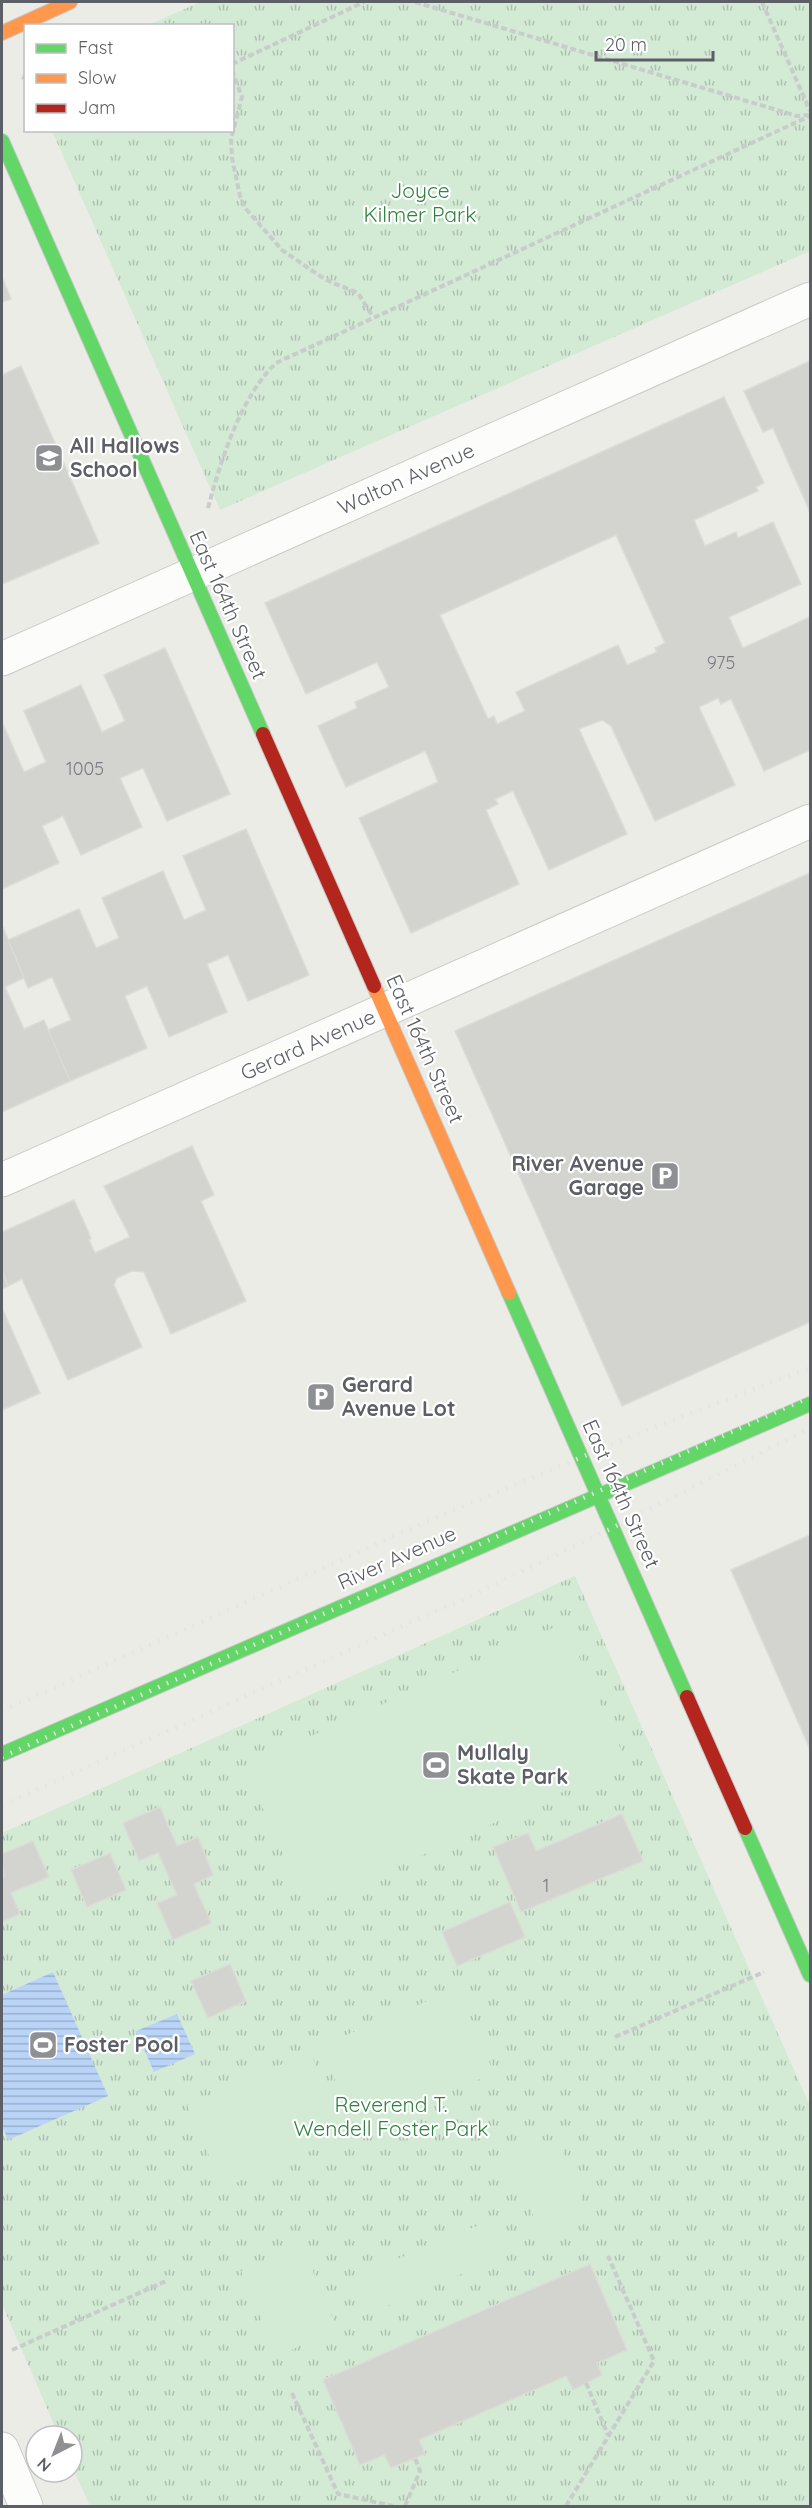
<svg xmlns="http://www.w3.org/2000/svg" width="812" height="2508" font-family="Quicksand,sans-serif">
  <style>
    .park { fill: url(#park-tufts) }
    .garden { fill: #d3ead5 }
    .water { fill: url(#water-rules) }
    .building { fill: #d3d3d0; stroke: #dcdcd6; stroke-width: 1.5; fill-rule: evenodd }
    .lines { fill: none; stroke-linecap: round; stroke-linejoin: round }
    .street-casing { stroke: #c9cac9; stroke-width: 35 }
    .fast-casing { stroke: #c8c8c8; stroke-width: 16 }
    .slow-casing { stroke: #c8c8c8; stroke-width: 16 }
    .jam-casing { stroke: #c8c8c8; stroke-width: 16 }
    .path { stroke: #c8cdcb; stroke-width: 4; stroke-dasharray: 6 3; stroke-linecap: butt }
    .street { stroke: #fcfcfb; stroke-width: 33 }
    .fast { stroke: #63d668; stroke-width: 14 }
    .slow { stroke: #ff974d; stroke-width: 14 }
    .jam { stroke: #b3261e; stroke-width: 14 }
    .rail { stroke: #e4e4e4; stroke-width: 4.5; stroke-dasharray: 1.5 8; stroke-linecap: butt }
    .labels { text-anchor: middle; stroke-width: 4.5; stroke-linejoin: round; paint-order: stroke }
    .number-label { font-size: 18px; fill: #7b7d82 }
    .park-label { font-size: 21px; fill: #308241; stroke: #fff }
    .poi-label { font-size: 21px; font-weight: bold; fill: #5c5f66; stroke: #fff; text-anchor: start }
    .street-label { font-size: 21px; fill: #5c5f66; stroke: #fff }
  </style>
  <defs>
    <pattern id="park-tufts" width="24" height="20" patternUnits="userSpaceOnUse" patternTransform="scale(1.5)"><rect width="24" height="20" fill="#d3ead5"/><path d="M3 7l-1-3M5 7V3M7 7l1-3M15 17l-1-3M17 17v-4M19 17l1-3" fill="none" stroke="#aec1b1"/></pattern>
    <pattern id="water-rules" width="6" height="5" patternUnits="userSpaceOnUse" patternTransform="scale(1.5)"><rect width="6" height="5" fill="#bad4f8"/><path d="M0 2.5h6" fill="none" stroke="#9aafcd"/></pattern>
  </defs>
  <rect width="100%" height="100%" fill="#ecece7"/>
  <g class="park">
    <polygon points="200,2 810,2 810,251 220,510 52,131 232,130 232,26 149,25"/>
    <polygon points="575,1576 810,2106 810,2506 90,2506 72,2466 72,2436 59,2436 2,2304 2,1833"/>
  </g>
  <g class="garden">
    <polygon points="564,1623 627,1763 307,1907 244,1766"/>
    <polygon points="458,1988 494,2073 357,2131 320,2046"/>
    <polygon points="310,2052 346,2136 223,2188 187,2105"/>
    <polygon points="557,2138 589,2218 543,2236 521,2190 498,2160"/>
    <polygon points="489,2221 505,2255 373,2312 356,2276"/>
    <polygon points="309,2244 316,2288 338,2327 277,2357 241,2271"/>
  </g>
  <g class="water">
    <polygon points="53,1972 108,2096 8,2140 2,2125 2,1995"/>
    <polygon points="177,2014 195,2054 154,2072 136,2031"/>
  </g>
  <g class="building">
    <polygon points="2,277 11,299 2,302"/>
    <polygon points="810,361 810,512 773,428 763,432 744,391"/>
    <polygon points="21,366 99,543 2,584 2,375"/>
    <path d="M724,397L764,483L756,487L758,491L694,520L705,546L736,532L738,538L773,522L801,584L729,617L743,648L810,617V750L764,771L731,699L721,704L718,698L699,707L735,785L655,821L611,726L602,720L579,729L627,834L549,870L513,791L495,799L498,804L486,810L519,884L411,933L359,818L438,782L428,757L425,751L346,787L318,726L357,708L355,702L389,687L377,662L306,694L265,603ZM616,535L665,643L655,648L657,652L627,665L618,645L516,692L525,711L497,724L494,716L488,719L440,615Z"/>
    <polygon points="165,648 230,794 167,821 143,768 120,778 142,827 81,855 63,816 42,826 59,863 2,889 2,722 24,772 46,762 24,711 81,685 102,732 125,721 104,675"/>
    <polygon points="246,829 309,975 248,1001 228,955 207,964 227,1012 169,1037 147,986 125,996 147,1048 70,1081 48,1030 71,1020 52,977 28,988 8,940 79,909 96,948 119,938 102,898 163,871 184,920 206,910 183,856"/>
    <polygon points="810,873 810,1322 622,1406 455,1031"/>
    <polygon points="2,925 24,978 5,987 24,1029 44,1020 70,1081 2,1112"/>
    <polygon points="192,1146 214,1195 201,1201 246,1301 171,1334 144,1272 132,1271 117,1278 114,1285 142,1347 68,1380 22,1279 8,1286 2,1271 2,1232 74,1200 91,1238 89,1240 95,1253 130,1237 104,1186"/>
    <polygon points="2,1271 8,1286 2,1289"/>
    <polygon points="2,1308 40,1393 2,1410"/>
    <polygon points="810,1535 810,1749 731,1570"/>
    <polygon points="160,1807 177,1846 198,1837 213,1875 194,1884 211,1923 173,1940 157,1903 177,1895 158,1853 139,1861 123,1823"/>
    <polygon points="622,1814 643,1861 521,1912 493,1847 528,1833 536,1851"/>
    <polygon points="33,1841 49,1877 11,1893 20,1914 2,1922 2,1879 4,1877 2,1854"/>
    <polygon points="110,1853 126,1890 87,1907 71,1870"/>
    <polygon points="510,1902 525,1937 457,1966 442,1932"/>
    <polygon points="230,1964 246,2001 208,2018 191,1981"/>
    <polygon points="590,2264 627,2350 597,2363 602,2375 573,2390 566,2376 419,2440 425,2454 391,2468 384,2455 360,2465 323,2380"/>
  </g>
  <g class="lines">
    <g class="street-casing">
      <g id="street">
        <polyline points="2,659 810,299"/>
        <polyline points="2,1180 810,821"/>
        <polyline points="2,2449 26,2506"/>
      </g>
    </g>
    <g class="fast-casing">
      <g id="fast">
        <polyline points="2,141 263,734"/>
        <polyline points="509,1293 687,1697"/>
        <polyline points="2,1754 810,1404"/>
        <polyline points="745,1828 810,1975"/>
      </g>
    </g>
    <g class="slow-casing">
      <g id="slow">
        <polyline points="2,33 70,2"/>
        <polyline points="374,986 509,1293"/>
      </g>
    </g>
    <g class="jam-casing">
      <g id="jam">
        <polyline points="263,734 374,986"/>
        <polyline points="687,1697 745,1828"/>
      </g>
    </g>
    <g class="path">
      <polyline points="415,2 797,116 810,115"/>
      <polyline points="762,2 810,111"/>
      <polyline points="232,64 364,2"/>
      <polyline points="232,70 242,97 231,139 232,158 240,196 246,209 282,250 326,280 358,293 373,317"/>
      <polyline points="22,77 26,79"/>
      <path d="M208,508C221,460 240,398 276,363L810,116"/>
      <polyline points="615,2037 764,1972"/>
      <polyline points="12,2350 166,2281"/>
      <polyline points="586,2383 608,2435"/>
      <polyline points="292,2393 338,2494 393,2506"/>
      <polyline points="405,2506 420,2471 415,2458"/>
      <polyline points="566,2506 654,2361 608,2256"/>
    </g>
    <use href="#street" class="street"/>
    <use href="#fast" class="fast"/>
    <use href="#slow" class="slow"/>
    <use href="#jam" class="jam"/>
    <g class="rail">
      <polyline points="2,1711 428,1521 647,1430 810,1368"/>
      <polyline points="2,1757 810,1397"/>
      <polyline points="2,1805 468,1597 610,1529 810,1428"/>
    </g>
  </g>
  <defs>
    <g id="school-square" transform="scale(1.5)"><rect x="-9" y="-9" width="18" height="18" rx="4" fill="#8e9093" stroke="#fff"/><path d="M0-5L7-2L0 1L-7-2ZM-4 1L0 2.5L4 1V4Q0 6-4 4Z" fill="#fff"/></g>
    <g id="parking-square" transform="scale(1.5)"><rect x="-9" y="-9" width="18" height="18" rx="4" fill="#8e9093" stroke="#fff"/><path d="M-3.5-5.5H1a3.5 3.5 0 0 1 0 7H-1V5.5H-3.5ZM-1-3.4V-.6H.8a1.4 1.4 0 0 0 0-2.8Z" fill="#fff"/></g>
    <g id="stadium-square" transform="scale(1.5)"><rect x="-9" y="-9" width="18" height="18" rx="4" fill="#8e9093" stroke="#fff"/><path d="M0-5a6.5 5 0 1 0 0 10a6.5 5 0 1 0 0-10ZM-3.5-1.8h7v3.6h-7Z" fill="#fff"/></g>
  </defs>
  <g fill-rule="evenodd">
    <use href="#school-square" x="49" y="458"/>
    <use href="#parking-square" x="665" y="1176"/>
    <use href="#parking-square" x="321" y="1397"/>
    <use href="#stadium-square" x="436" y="1765"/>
    <use href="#stadium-square" x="43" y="2045"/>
  </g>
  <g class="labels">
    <g class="number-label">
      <text x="721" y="669">975</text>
      <text x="85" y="775">1005</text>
      <text x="546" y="1892">1</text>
    </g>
    <g class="park-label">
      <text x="420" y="198">Joyce<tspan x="420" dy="24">Kilmer Park</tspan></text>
      <text x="391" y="2112">Reverend T.<tspan x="391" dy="24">Wendell Foster Park</tspan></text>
    </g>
    <g class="poi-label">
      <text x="70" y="453">All Hallows<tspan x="70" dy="24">School</tspan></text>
      <text x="644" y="1171" text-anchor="end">River Avenue<tspan x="644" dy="24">Garage</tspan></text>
      <text x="342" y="1392">Gerard<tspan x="342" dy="24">Avenue Lot</tspan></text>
      <text x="457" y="1760">Mullaly<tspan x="457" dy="24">Skate Park</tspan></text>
      <text x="64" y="2052">Foster Pool</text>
    </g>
    <g class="street-label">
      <text transform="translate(406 479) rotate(-24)" y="7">Walton Avenue</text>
      <text transform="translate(228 605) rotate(66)" y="7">East 164th Street</text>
      <text transform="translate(308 1045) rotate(-24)" y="7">Gerard Avenue</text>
      <text transform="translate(425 1049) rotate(66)" y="7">East 164th Street</text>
      <text transform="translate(621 1494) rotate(66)" y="7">East 164th Street</text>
      <text transform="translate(397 1558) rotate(-24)" y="7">River Avenue</text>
    </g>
  </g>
  <rect width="812" height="2508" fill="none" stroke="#5c5f66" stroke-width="6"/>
  <rect x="24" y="24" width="210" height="108" fill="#ffffff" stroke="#bebfc2" stroke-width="1.5"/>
  <rect x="36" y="44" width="30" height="9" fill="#63d668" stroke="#bebfc2" stroke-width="1.5"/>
  <text x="78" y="54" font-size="18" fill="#5c5f66">Fast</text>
  <rect x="36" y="74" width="30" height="9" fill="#ff974d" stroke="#bebfc2" stroke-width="1.5"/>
  <text x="78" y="84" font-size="18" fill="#5c5f66">Slow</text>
  <rect x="36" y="104" width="30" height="9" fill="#b3261e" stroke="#bebfc2" stroke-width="1.5"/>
  <text x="78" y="114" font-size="18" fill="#5c5f66">Jam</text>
  <g transform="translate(54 2454) rotate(222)"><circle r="28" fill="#ffffff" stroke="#bebfc2" stroke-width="1.5"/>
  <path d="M0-4.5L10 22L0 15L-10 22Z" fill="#8e9093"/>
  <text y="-9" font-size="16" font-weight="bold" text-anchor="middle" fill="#5c5f66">N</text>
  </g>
  <path d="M596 51v9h117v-9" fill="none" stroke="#5c5f66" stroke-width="3"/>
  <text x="605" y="51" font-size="18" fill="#5c5f66" stroke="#ffffff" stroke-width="4.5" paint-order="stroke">20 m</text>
</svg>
